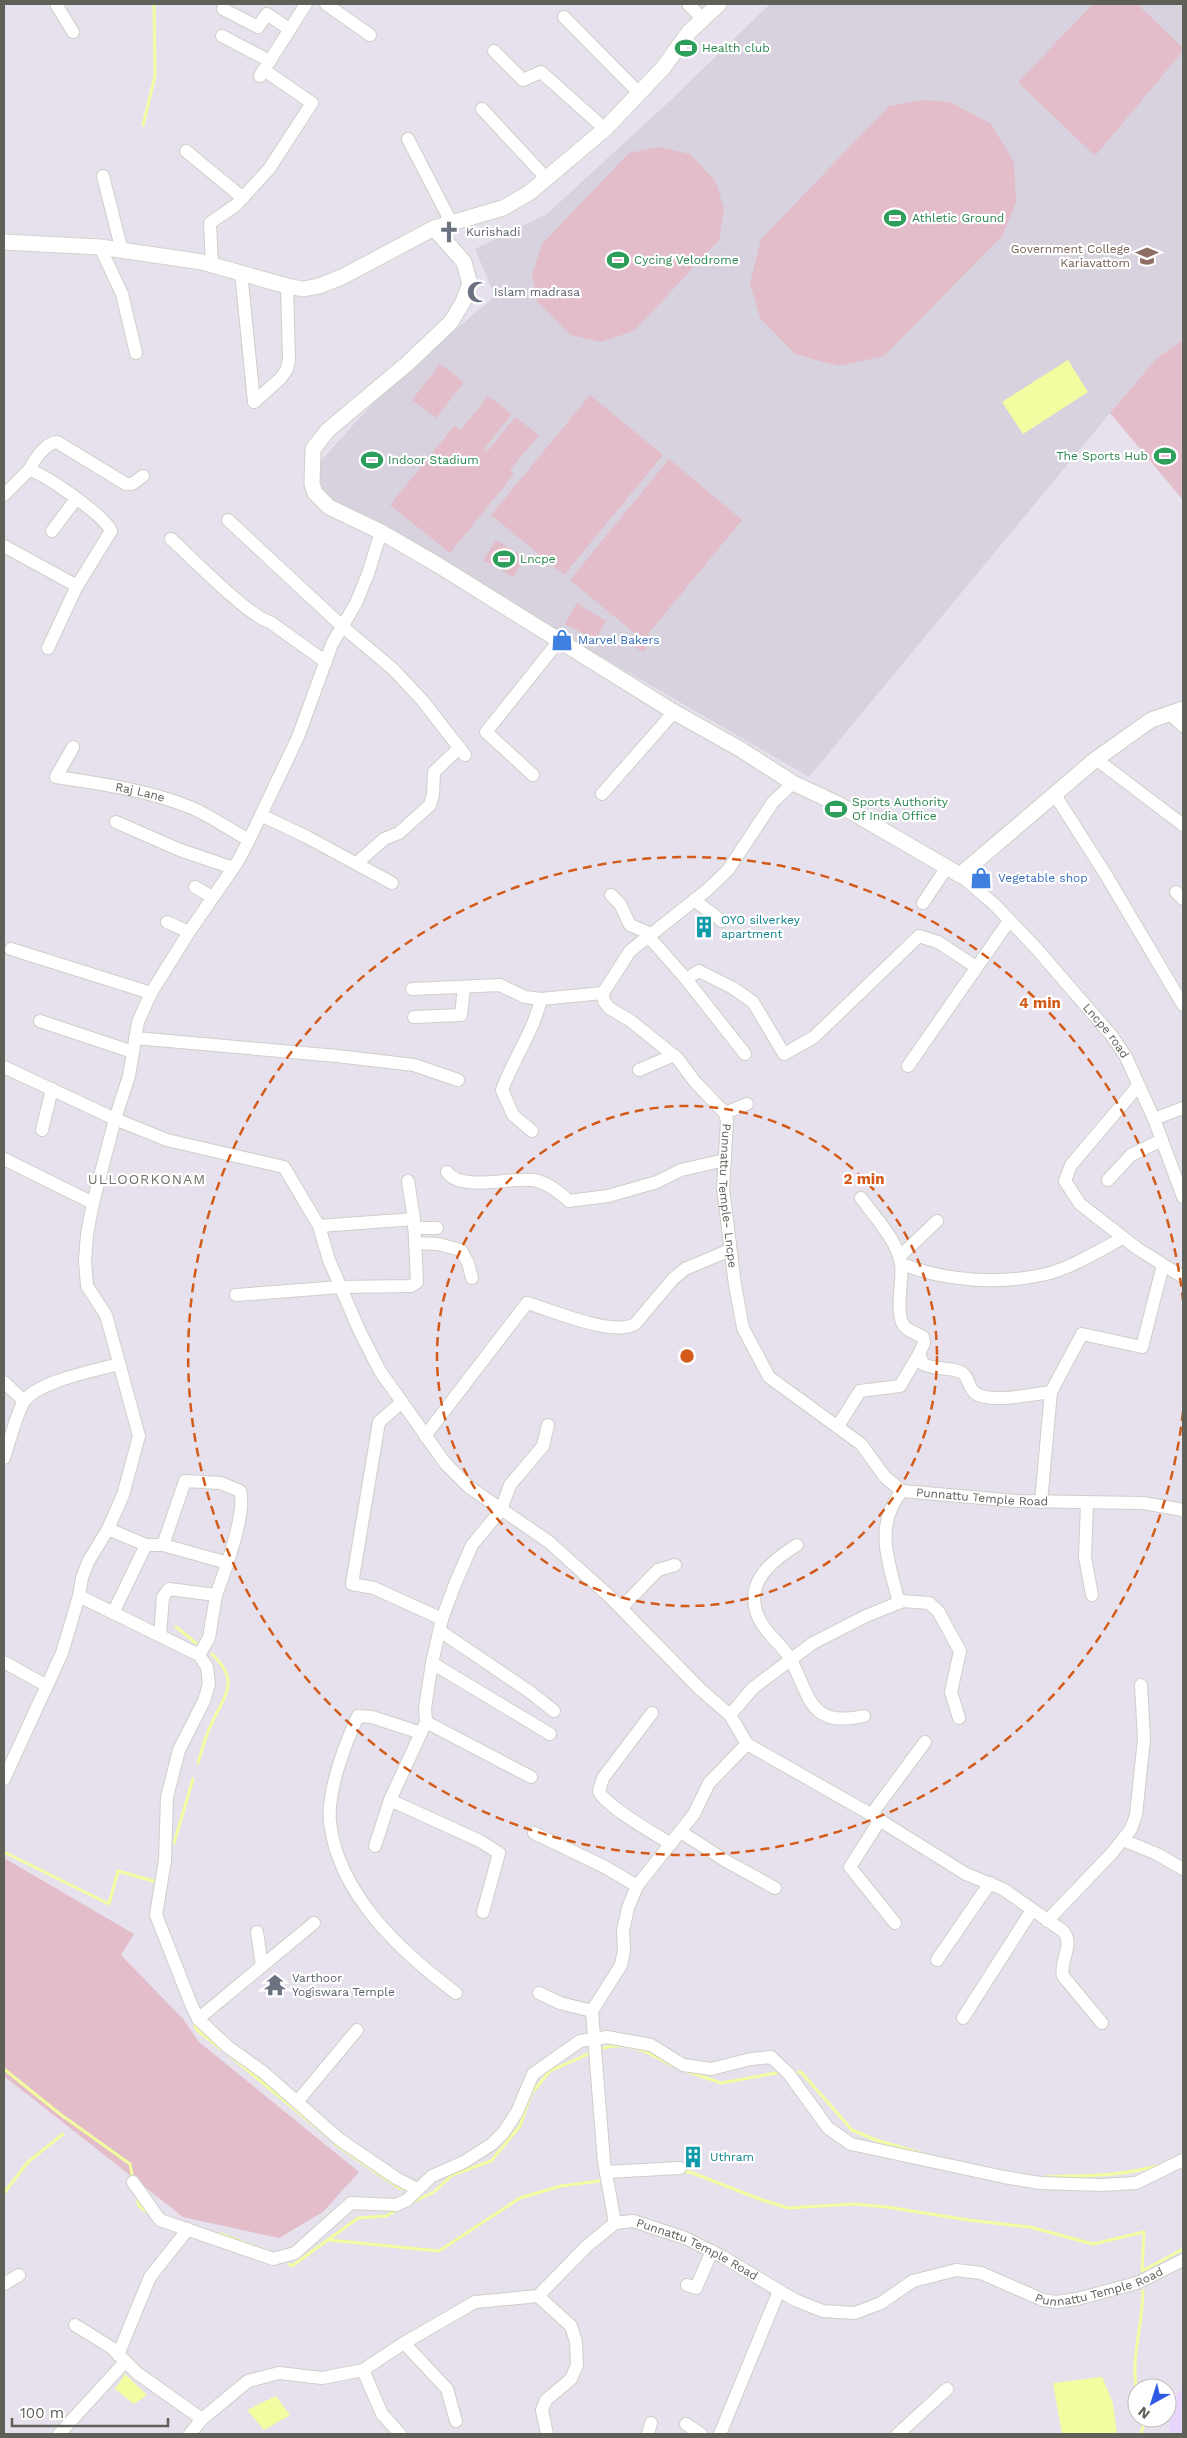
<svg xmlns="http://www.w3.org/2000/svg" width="1187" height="2438" font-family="'Work Sans',sans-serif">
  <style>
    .commercial { fill: #e7d5fd }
    .education { fill: #d7d2de }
    .green { fill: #e3bdc9 }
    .water { fill: #f2fca0 }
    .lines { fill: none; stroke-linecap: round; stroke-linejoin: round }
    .stream { stroke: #f2fca0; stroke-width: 3 }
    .minor-casing { stroke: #ced0c9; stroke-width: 14 }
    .tertiary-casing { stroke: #ced0c9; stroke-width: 17 }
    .secondary-casing { stroke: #d2d4cb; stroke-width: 17 }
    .minor { stroke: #fff; stroke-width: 12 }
    .tertiary { stroke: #fff; stroke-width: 15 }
    .secondary { stroke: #fff; stroke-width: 15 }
    .ring { fill: none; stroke: #d35a18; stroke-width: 2.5; stroke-dasharray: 9 6 }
    .labels { text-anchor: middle; stroke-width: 4.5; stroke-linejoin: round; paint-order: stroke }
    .leisure-label { font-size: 12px; fill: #27864d; stroke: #fff; text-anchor: start }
    .worship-label { font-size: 12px; fill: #5b616d; stroke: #fff; text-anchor: start }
    .education-label { font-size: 12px; fill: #785e54; stroke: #fff; text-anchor: end }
    .shop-label { font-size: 12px; fill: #366cbe; stroke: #fff; text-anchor: start }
    .street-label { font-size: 12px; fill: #5f6159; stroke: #fff }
    .culture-label { font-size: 12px; fill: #0d838f; stroke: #fff; text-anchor: start }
    .neighbourhood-label { font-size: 14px; letter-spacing: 1px; fill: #72736a; stroke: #fff }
    .centre { fill: #d35a18; stroke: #fff; stroke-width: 2.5 }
    .ring-label { font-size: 15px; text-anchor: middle; font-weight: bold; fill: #d35a18; stroke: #fff; stroke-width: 4.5; stroke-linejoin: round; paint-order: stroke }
  </style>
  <rect width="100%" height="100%" fill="#e6e1ec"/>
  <polygon class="commercial" points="1183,2388 1183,2434 1169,2434 1170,2402"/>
  <polygon class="education" points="770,4 1183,4 1183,340 1156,359 1110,413 809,777 324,496 317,465 384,391 495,296 475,249 547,214 673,98"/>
  <g class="green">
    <polygon points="1093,4 1137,4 1183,48 1183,51 1095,156 1018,82"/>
    <polygon points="923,100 950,102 990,123 1014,162 1016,202 1003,235 884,356 839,366 795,354 760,318 750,283 761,239 889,106"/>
    <polygon points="659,147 690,154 716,182 724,209 719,240 634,331 601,342 570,335 538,302 532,276 542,244 629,153"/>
    <polygon points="1183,340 1183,500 1110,413 1156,359"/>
    <polygon points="440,364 464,382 436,418 412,400"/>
    <polygon points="590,395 663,455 564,575 491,515"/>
    <polygon points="488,396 512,414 484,449 487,452 515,417 539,435 510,470 514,474 450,553 390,505 454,426 461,430"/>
    <polygon points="669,459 742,520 648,634 653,638 643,652 632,645 638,636 570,580"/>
    <polygon points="496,540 525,558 513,577 483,560"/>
    <polygon points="577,603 606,621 595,640 565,624"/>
    <polygon points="4,1858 134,1934 121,1955 183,2019 199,2042 359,2172 323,2212 279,2238 183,2217 4,2076"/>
  </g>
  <g class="water">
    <polygon points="1068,360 1088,392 1023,434 1002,402"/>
    <polygon points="125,2374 147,2395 134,2404 115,2389"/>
    <polygon points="1102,2377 1113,2403 1117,2434 1062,2434 1053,2383"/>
    <polygon points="276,2396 290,2415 264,2430 247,2410"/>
  </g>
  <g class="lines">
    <g class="stream">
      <polyline points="143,125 155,76 154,4"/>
      <polyline points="176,1627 196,1643"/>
      <path d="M198,1763C202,1750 205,1737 211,1725C223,1696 242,1683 212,1654"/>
      <polyline points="174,1843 193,1779"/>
      <polyline points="4,1852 109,1904 118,1871 157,1882"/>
      <polyline points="194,2022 196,2029 221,2049"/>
      <path d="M604,2048C629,2040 653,2055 673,2066"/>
      <polyline points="228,2054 327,2136"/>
      <polyline points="4,2069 60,2114 130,2164 133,2180"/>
      <polyline points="686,2071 721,2083 776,2073"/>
      <polyline points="798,2072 801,2072 852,2130 876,2140 924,2154"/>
      <polyline points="335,2144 399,2188 405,2189"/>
      <polyline points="680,2172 690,2172 762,2200 788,2208 854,2204 887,2207 968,2220 1030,2227 1093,2244 1144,2232 1142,2271 1183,2249"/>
      <path d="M1045,2177C1086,2175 1116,2177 1157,2166"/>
      <polyline points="4,2193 28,2162 63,2134"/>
      <polyline points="137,2196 139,2206 148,2213"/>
      <polyline points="413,2202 434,2192 452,2175 491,2161 520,2126 531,2094 550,2071 588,2054"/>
      <polyline points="221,2234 269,2252"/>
      <polyline points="329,2240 439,2251 520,2198 561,2186 599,2181"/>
      <polyline points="289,2264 292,2266 358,2218 386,2216 399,2209"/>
      <path d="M1137,2392C1130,2359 1143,2324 1143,2291"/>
      <polyline points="1141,2434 1145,2418"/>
    </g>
    <g class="minor-casing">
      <g id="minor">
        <polyline points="56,4 73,32"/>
        <polyline points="326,4 370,35"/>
        <polyline points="688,4 703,19"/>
        <polyline points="223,9 258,27 267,14 289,29"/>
        <polyline points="564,17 640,94"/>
        <polyline points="222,36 270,61"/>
        <polyline points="494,51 523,80 541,72 605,129"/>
        <polyline points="260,76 306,4"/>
        <polyline points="482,109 547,179"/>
        <polyline points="408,139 451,222"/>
        <polyline points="186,151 243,198"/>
        <polyline points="103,176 122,251"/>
        <polyline points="100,247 122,294 136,353"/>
        <polyline points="212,264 210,223 236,205 269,169 312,103 264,70"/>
        <polyline points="241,272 254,402"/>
        <polyline points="254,402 281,378 287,369 289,359 287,286"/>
        <polyline points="4,495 29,470"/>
        <polyline points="228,520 343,627 393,669 422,700 465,755"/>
        <polyline points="52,531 76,499"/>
        <polyline points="381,532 368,574 356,603 332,644 298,737 249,840 238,861 189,932 151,993 138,1022 129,1076 115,1119 167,1140 284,1167 319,1226 329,1260 360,1332 380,1371 445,1463 469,1487 549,1542 609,1596 701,1690 730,1715 747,1744 709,1783 694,1814 637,1886 628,1908 623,1931 624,1950 621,1965 592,2011 604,2162 615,2223"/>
        <path d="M171,539C191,557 249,617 270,622L326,662"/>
        <polyline points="4,546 77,586 48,648"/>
        <path d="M77,586L111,531C105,516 45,474 29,470C34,460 45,443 57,442L126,484H132L143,476"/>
        <polyline points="1169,713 1183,726"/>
        <path id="s1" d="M73,747L56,777C102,784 149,790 192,808C211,816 230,830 249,840"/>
        <polyline points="1096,759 1183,825"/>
        <polyline points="533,775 486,732 558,642"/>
        <path id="s2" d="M793,783L773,802L728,870L706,891L630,951L603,993L604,1001L609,1008L631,1021L678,1059L695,1082L725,1113L727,1121L723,1188L735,1285L743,1328L769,1377L861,1444L885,1477L902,1491L1017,1501L1143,1503L1183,1510"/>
        <polyline points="602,794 674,712"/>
        <polyline points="1055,795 1106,875 1183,1005"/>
        <polyline points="261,815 307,837 392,883"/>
        <polyline points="116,822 180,850 233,868"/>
        <polyline points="357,863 384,839 399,833 430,805 433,795 434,772 459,748"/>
        <path id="s3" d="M960,875L994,904L1035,947L1112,1036L1126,1057L1154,1119L1183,1197"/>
        <polyline points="195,887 212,897"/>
        <polyline points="1176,892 1183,899"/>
        <polyline points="611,895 620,904 630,925 651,934"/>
        <polyline points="694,900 722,921"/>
        <polyline points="923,903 947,867"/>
        <polyline points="167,922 189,932"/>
        <polyline points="649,937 686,979 745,1054"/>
        <polyline points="11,949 151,993"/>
        <polyline points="686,979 699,971 733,988 753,1002 784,1054 814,1037 919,936 938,942 976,967"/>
        <polyline points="412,989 500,985 525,997 541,999 603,993"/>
        <polyline points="414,1017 461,1015 464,987"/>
        <polyline points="40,1021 133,1052"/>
        <polyline points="135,1038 337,1056 414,1065 458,1080"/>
        <polyline points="908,1066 1009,921"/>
        <polyline points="4,1067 115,1119 93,1203 87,1234 85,1261 87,1286 106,1315 139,1436 123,1495 108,1529 88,1562 82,1578 79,1596 199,1655 207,1667 209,1684 204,1701 179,1750 167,1797 165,1860 156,1915 191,2004 198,2019 228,2047 263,2072 339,2139 396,2178 417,2189"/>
        <polyline points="639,1070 674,1055"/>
        <polyline points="1138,1086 1071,1165 1065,1181 1080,1204 1138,1249 1183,1277"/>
        <polyline points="725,1113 747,1104"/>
        <polyline points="1154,1119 1183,1108"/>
        <polyline points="42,1130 52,1089"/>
        <path d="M532,1131L513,1115L502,1090C514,1057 533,1033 541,999"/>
        <polyline points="4,1159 93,1203"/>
        <path d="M447,1172C461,1192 511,1177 533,1180C547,1182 559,1192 569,1201L608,1196L657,1182L681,1170L725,1160"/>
        <polyline points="1108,1180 1131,1155 1162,1140"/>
        <path d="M861,1198C875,1217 897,1240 901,1264C904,1278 893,1317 906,1328C911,1332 918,1334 923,1337L924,1343L919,1354L923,1364C935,1370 949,1367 961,1372C969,1376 968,1388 975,1393C990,1404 1033,1394 1051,1392"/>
        <polyline points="319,1226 414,1219"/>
        <polyline points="414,1228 437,1228"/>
        <polyline points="415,1243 438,1244 461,1250 468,1263 472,1278"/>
        <polyline points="899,1257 937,1221"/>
        <path d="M902,1264C945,1281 1000,1285 1046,1274C1069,1269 1102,1249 1123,1238"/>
        <polyline points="236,1295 341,1287 411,1286 417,1282 414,1219 408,1181"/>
        <polyline points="4,1382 24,1401"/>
        <polyline points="402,1402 379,1422 352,1584 374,1588 442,1619"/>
        <polyline points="838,1426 860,1391 900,1386 919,1354"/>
        <path d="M425,1436L527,1303C552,1310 612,1337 635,1324L673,1279L685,1269L730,1250"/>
        <path d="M4,1458C10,1440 15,1419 23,1403C34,1382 97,1370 119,1364"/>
        <polyline points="1041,1502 1051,1392 1082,1334 1142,1347 1163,1265"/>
        <polyline points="1087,1503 1085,1557 1092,1595"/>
        <polyline points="108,1529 146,1545 163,1545 228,1563"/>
        <path d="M797,1545C768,1563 740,1587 762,1624C770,1637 784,1647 791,1660C811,1698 809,1728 864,1716"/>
        <path d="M899,1603C889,1562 873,1526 902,1491"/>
        <polyline points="621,1608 658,1570 675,1565"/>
        <polyline points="113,1613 146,1545"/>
        <polyline points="440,1631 530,1692 554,1711"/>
        <path d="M160,1635L163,1597L169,1589L216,1595C224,1574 247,1511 240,1491L221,1483L185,1481L163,1545"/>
        <polyline points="199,1655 209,1638 216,1595"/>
        <polyline points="4,1662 47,1686"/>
        <polyline points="432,1663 550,1734"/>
        <path d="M652,1713L603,1778L599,1791C605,1806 655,1834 671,1844"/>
        <polyline points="730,1715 753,1688 813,1643 866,1616 903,1601 929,1603 938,1611 960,1651 951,1692 959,1718"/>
        <polyline points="426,1722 531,1777"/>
        <path d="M421,1733L372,1717L358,1716C345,1744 327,1791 330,1822C338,1894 401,1952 456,1993"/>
        <path d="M747,1744L865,1811L966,1874L1003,1889L1063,1931C1075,1944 1059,1961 1063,1976L1102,2023"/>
        <polyline points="4,1779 62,1653 79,1596"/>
        <polyline points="390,1800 480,1841 499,1853 483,1912"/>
        <polyline points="871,1815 925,1742"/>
        <polyline points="880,1820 850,1867 895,1923"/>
        <polyline points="681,1832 726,1861 775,1888"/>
        <polyline points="534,1833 605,1867 637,1886"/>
        <polyline points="1123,1840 1157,1854 1183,1869"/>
        <polyline points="375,1846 390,1800 426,1722 425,1708 432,1663 442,1619 455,1584 472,1545 501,1510 510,1485 543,1446 548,1425"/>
        <polyline points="1047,1921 1112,1853 1131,1829 1136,1815 1144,1739 1141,1685"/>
        <polyline points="257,1932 262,1966"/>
        <polyline points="937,1960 990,1883"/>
        <polyline points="539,1993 560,2003 592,2011"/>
        <polyline points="963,2018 1032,1910"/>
        <polyline points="198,2019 314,1923"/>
        <polyline points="297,2102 357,2030"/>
        <polyline points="606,2172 680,2168"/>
        <polyline points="133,2182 160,2220 273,2259 295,2253 351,2203 396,2205 407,2200 432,2176 464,2162 492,2144 504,2132 517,2112 533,2074 580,2041 607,2037 651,2045 683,2065 711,2069 751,2059 771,2057 789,2074 828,2128 851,2144 1004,2177 1040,2183 1102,2185 1136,2183 1183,2160"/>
        <polyline points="4,2284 19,2275"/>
        <polyline points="687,2285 696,2288 712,2251"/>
        <polyline points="538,2296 571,2326 576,2342 577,2365 571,2379 546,2400 542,2410 547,2434"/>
        <polyline points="75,2325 112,2348 137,2373 202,2419"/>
        <polyline points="404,2343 447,2389 456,2421"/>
        <polyline points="118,2355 150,2277 188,2229"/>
        <polyline points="363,2370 382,2414 400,2434"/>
        <polyline points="686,2424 701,2434"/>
        <polyline points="59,2434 125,2362"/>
        <path id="s4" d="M190,2434L202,2419L248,2381L279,2373L322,2378L363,2370L404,2343L475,2302L538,2296L587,2246L615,2223L633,2221L685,2238L723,2257L795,2300L823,2311L855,2313L881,2303L913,2281L956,2270L981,2273L1043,2300L1056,2302L1077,2299L1137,2283L1183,2260"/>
        <polyline points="648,2434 651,2423"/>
        <polyline points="720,2434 779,2291"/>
        <polyline points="898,2434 947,2389"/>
      </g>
    </g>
    <g class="tertiary-casing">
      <polyline id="tertiary" points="434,228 464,262 470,284 463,302 451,322 408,363 328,430 313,449 312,484 315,493 329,507 381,532 438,565 674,712 740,749 793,783 838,804 960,875 1096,759 1151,720 1183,709"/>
    </g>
    <g class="secondary-casing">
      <polyline id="secondary" points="4,242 100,247 202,262 287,286 303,289 319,286 342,277 434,228 503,208 529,193 605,129 663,68 689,32 719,4"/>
    </g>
    <use href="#minor" class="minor"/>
    <use href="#tertiary" class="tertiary"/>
    <use href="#secondary" class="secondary"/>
  </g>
  <g class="ring">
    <circle cx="687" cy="1356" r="250"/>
    <path d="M1183 1412A499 499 0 1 1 1183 1300"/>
  </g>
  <defs>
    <g id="stadium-bare" transform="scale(1.725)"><path d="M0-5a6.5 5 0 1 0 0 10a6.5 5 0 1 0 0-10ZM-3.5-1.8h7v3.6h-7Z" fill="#2e9e5b" stroke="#fff" stroke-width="2.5" paint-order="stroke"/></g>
    <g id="church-bare" transform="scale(1.725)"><path d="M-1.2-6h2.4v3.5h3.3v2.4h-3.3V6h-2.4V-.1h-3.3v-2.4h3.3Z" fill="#6b7280" stroke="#fff" stroke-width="2.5" paint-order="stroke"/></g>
    <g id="university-bare" transform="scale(1.725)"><path d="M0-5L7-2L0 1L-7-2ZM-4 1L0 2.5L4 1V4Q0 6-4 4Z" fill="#8d6e63" stroke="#fff" stroke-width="2.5" paint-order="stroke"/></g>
    <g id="mosque-bare" transform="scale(1.725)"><path d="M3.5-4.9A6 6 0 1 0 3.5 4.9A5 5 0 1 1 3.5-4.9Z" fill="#6b7280" stroke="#fff" stroke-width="2.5" paint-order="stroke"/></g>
    <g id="shop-bare" transform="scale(1.725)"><path d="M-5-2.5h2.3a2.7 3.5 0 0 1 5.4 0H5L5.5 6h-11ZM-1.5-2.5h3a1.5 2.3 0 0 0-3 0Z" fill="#3f7fe0" stroke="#fff" stroke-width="2.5" paint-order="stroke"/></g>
    <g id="building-bare" transform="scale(1.725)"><path d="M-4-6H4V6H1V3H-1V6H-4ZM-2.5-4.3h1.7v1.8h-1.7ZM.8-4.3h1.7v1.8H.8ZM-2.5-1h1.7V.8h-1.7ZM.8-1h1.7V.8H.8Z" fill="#0f9aa8" stroke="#fff" stroke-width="2.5" paint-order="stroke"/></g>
    <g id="temple-bare" transform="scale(1.725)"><path d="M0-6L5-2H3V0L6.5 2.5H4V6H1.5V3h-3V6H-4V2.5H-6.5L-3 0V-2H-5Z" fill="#6b7280" stroke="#fff" stroke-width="2.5" paint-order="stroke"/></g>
  </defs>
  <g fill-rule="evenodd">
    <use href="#stadium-bare" x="686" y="48"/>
    <use href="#stadium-bare" x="895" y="218"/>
    <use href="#church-bare" x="449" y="232"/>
    <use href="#university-bare" x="1147" y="256"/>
    <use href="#stadium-bare" x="618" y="260"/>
    <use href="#mosque-bare" x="478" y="292"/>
    <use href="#stadium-bare" x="1165" y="456"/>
    <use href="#stadium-bare" x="372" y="460"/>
    <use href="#stadium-bare" x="504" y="559"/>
    <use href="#shop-bare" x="562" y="640"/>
    <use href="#stadium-bare" x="836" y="809"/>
    <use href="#shop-bare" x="981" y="878"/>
    <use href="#building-bare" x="704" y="927"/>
    <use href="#temple-bare" x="275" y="1985"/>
    <use href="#building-bare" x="693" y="2157"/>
  </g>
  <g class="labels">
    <g class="leisure-label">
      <text x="702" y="52">Health club</text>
      <text x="912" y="222">Athletic Ground</text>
      <text x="634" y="264">Cycing Velodrome</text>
      <text x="1148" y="460" text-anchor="end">The Sports Hub</text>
      <text x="388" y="464">Indoor Stadium</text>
      <text x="520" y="563">Lncpe</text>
      <text x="852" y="806">Sports Authority<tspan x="852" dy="14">Of India Office</tspan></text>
    </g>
    <g class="worship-label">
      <text x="466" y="236">Kurishadi</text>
      <text x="494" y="296">Islam madrasa</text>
      <text x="292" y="1982">Varthoor<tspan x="292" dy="14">Yogiswara Temple</tspan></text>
    </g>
    <g class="education-label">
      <text x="1130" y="253">Government College<tspan x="1130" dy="14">Kariavattom</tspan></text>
    </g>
    <g class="shop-label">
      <text x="578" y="644">Marvel Bakers</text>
      <text x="998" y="882">Vegetable shop</text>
    </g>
    <g class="street-label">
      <text dy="4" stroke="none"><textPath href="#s1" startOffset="120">Raj Lane</textPath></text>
      <text dy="4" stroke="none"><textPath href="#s3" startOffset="214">Lncpe road</textPath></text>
      <text dy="4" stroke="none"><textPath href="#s2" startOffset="544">Punnattu Temple- Lncpe</textPath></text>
      <text dy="4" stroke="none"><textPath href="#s2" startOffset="990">Punnattu Temple Road</textPath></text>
      <text dy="4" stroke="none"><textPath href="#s4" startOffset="585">Punnattu Temple Road</textPath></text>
      <text dy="4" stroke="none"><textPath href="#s4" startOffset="1020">Punnattu Temple Road</textPath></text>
    </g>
    <g class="culture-label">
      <text x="721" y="924">OYO silverkey<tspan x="721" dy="14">apartment</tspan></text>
      <text x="710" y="2161">Uthram</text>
    </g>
    <g class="neighbourhood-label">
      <text x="147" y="1184">ULLOORKONAM</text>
    </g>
  </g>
  <circle cx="687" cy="1356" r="8" class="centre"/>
  <g class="ring-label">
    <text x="1040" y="1008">4 min</text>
    <text x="864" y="1184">2 min</text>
  </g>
  <rect width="1187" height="2438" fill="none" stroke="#5f6159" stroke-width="10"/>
  <g transform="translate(1152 2403) rotate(219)"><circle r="24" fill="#ffffff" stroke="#bfc0bd"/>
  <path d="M0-4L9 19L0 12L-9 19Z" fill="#2f5ae4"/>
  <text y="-8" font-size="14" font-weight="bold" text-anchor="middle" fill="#5f6159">N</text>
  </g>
  <path d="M12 2418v8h156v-8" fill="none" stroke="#5f6159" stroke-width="2.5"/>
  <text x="20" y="2418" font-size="15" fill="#5f6159" stroke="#ffffff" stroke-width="4" paint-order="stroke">100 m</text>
</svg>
